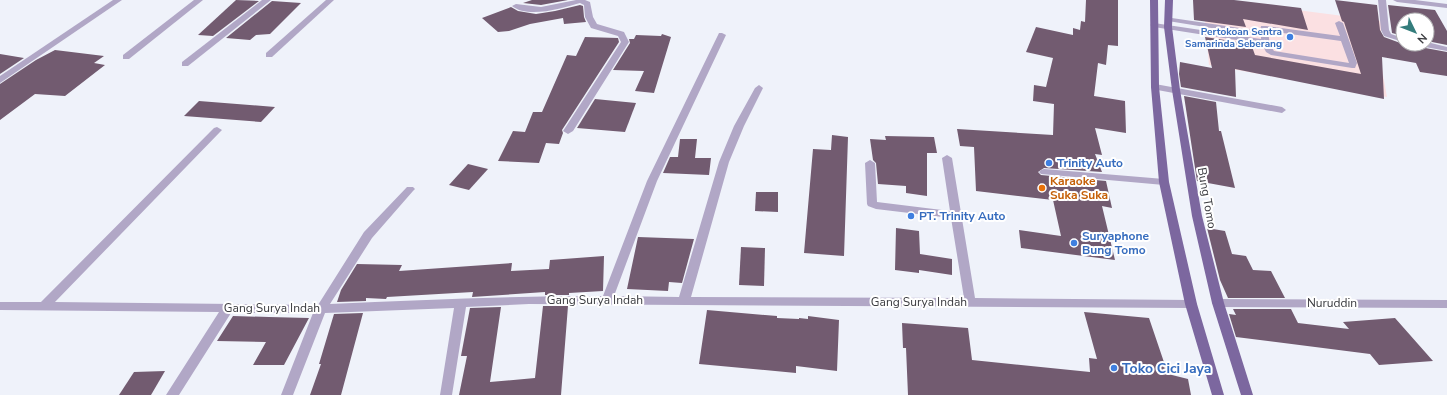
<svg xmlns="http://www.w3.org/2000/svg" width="1447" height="395" font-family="'Nunito Sans',sans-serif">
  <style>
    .commercial { fill: #fbe0e2 }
    .building { fill: #725b70 }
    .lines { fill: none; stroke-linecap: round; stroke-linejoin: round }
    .minor { fill: #b1a7c6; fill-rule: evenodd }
    .major { fill: #7c679f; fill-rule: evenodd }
    .shop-dot { fill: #3f7fe0; stroke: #fff; stroke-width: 1.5 }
    .food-dot { fill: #e8710a; stroke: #fff; stroke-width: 1.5 }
    .labels { text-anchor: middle; stroke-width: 4; stroke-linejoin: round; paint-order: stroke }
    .far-shop-label { font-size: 10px; font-weight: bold; fill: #366cbe; stroke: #fff; text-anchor: end }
    .shop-label { font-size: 12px; font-weight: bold; fill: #366cbe; stroke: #fff; text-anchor: start }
    .food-label { font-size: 12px; font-weight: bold; fill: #c56008; stroke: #fff; text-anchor: start }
    .street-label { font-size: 12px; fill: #3b3c40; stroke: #fff }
    .near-shop-label { font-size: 14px; font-weight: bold; fill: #366cbe; stroke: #fff; text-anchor: start }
  </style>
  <rect width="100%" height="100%" fill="#eff2fa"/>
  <polygon class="commercial" points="1203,0 1219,0 1382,21 1379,53 1387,97 1209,65"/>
  <g class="building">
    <polygon points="236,0 259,1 213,36 198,35"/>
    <polygon points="532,0 568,0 541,5 523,3"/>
    <polygon points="1086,0 1118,0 1118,46 1108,45 1106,65 1098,63 1094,96 1125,101 1126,133 1095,128 1102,155 1095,154 1102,172 1044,168 1038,172 1041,175 1106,181 1112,208 1102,206 1115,260 1021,248 1019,230 1061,236 1053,200 976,191 974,147 960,146 957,129 1053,135 1054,104 1033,101 1034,85 1046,87 1053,58 1026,52 1036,27 1073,35 1073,28 1080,30 1081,21 1085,22"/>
    <polygon points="1193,0 1234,0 1301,8 1308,30 1243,19 1246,27 1194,20"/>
    <polygon points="1335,0 1377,5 1380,30 1384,37 1403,44 1418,44 1420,47 1447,52 1447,76 1420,72 1416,63 1382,57 1384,99 1235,69 1236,97 1181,87 1179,74 1180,62 1212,68 1205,37 1251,44 1255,55 1361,74 1344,22 1342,21"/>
    <polygon points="272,1 301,3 270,34 256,35 250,40 226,38"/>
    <polygon points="580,5 583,6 584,17 586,22 564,24 563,18 530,24 509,31 498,32 482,18 511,7 518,11 536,14 555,11"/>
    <polygon points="1388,5 1435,10 1447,31 1447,45 1427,41 1427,20 1403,20 1403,36 1392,33"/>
    <polygon points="662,34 671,37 654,93 635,91 644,71 613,70 630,43 629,39 634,39 636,35 661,36"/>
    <polygon points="585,37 618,38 619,42 562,130 563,133 559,144 546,143 539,163 498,161 513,131 525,132 533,112 542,112 567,55 576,56"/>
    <polygon points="55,50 104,56 94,63 105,65 65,96 35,94 0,120 0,84 36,60"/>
    <polygon points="0,54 24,58 0,74"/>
    <polygon points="1184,96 1216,102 1219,131 1221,131 1235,188 1197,181"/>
    <polygon points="595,99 636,103 625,132 577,128"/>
    <polygon points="199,101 275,107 261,122 184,116"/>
    <polygon points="832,135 848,137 844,256 804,253 813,149 831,150"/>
    <polygon points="885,136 934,137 937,153 927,153 927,196 906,193 906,186 878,184 876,163 873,160 870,139 886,140"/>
    <polygon points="680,139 697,139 695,158 711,158 709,175 663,173 670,157 678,157"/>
    <polygon points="468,164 488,169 469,190 449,185"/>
    <polygon points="756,192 778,192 778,212 755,211"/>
    <polygon points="896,228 919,231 920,254 952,259 952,275 919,270 919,273 895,270"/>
    <polygon points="1207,228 1225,231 1232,254 1246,256 1253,270 1271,271 1285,298 1228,298 1220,280"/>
    <polygon points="638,237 694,239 682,283 669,282 668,291 627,289"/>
    <polygon points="741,247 765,248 764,286 739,285"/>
    <polygon points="604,256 603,291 569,293 569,295 545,295 545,292 472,297 473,292 387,297 386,299 366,298 366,301 337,302 341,290 357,264 402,265 399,271 512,263 511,271 549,269 550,260"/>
    <polygon points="543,306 568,306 561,395 459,395 467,356 461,356 470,308 501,307 490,382 535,378"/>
    <polygon points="1233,309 1291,309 1298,323 1349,329 1343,322 1395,318 1433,361 1379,365 1370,354 1236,337 1229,314 1236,315"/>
    <polygon points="707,310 777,316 777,318 799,319 799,318 808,319 808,316 839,320 837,371 796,366 796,373 699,364"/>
    <polygon points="1084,312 1149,318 1168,374 1188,379 1191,395 908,395 906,348 903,348 902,323 968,328 972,360 1090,372 1089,358 1097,359"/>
    <polygon points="363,313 341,395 310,395 321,364 319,364 334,314"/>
    <polygon points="233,316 269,317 309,318 284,365 253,365 266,342 217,341"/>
    <polygon points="165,371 151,395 119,395 134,372"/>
  </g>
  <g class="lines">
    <g class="minor">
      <polygon points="113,0 122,0 0,83 0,76"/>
      <polygon points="194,0 203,0 129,59 123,59 123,55"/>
      <polygon points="262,0 271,0 188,66 182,66 182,62"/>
      <polygon points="326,0 334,0 272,57 266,57 266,53"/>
      <path d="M576,0H585L590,2L593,17L597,24L624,32L629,42L573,131L568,134L563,131L621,42L618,36L591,28L585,17L584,5L580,3C563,8 528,19 512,6L516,4L541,7Z"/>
      <polygon points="1378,0 1386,0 1389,30 1391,34 1403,38 1403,42 1384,36 1381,30"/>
      <polygon points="1393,0 1415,0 1447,4 1447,8 1397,2"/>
      <path d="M1165,17L1260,31L1261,26H1266L1340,36L1335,23L1339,21L1343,23L1357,63L1355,68H1352L1271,55L1266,52L1262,44L1154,27L1150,25L1154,23L1261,39V36L1168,21H1165ZM1268,31L1341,41L1349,63L1274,51L1270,45Z"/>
      <path d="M719,33H722L726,35L657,181L614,296L679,297L719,162L734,126L755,88L759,85L763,88L744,126L729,162L691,297L964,298L951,218L876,209L868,206L867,204L865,163L870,160L875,163L877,202L950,211L942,158L947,155L952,158L975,298L1191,300L1195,301L1197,304L1195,307L1191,308L529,304L466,307L452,395H440L454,308L325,313L293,395H281L313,313H231L179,395H166L219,312L0,310V302H41L214,128L217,127L222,130L220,132L55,302L318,305L364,232L407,187H413L415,189L413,191L372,238L330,304C421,300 511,296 603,296L647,181Z"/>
      <polygon points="1427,42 1447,47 1447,51 1420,46 1419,44 1427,44"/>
      <polygon points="1155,84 1282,107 1286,110 1282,113 1152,89 1151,87"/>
      <polygon points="1044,169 1164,179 1169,182 1164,185 1041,174 1039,172 1041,170"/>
      <polygon points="1218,299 1447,300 1447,308 1218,307 1214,306 1212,303 1214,300"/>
    </g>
    <g class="major">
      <polygon points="1150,0 1158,0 1159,87 1169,182 1197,304 1224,395 1212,395 1185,304 1159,182 1151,87"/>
      <polygon points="1165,0 1173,0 1172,27 1180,90 1202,216 1224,303 1253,395 1241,395 1212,303 1192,216 1172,90 1164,27"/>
    </g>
  </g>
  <g class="shop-dot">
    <circle cx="1290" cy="37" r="4"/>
    <circle cx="1049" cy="163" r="4"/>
    <circle cx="911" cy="216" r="4"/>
    <circle cx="1074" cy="243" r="4"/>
    <circle cx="1114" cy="368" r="4"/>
  </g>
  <circle class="food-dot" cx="1042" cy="188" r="4"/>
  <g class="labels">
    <g class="far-shop-label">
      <text x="1282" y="35">Pertokoan Sentra<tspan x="1282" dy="12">Samarinda Seberang</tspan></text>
    </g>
    <g class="shop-label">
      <text x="1057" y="167">Trinity Auto</text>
      <text x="919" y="220">PT. Trinity Auto</text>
      <text x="1082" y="240">Suryaphone<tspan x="1082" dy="14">Bung Tomo</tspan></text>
    </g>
    <g class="food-label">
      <text x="1050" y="185">Karaoke<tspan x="1050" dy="14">Suka Suka</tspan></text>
    </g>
    <g class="street-label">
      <text transform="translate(1207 198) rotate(80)" y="4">Bung Tomo</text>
      <text x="595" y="304">Gang Surya Indah</text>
      <text x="919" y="306">Gang Surya Indah</text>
      <text x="1332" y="307">Nuruddin</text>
      <text x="272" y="312">Gang Surya Indah</text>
    </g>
    <g class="near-shop-label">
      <text x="1122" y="373">Toko Cici Jaya</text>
    </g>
  </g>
  <g transform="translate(1415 32) rotate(133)"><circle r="19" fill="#ffffff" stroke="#b1b1b3"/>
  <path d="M0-3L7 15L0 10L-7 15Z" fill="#347d7c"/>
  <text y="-6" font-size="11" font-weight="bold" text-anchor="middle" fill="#3b3c40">N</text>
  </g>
</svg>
